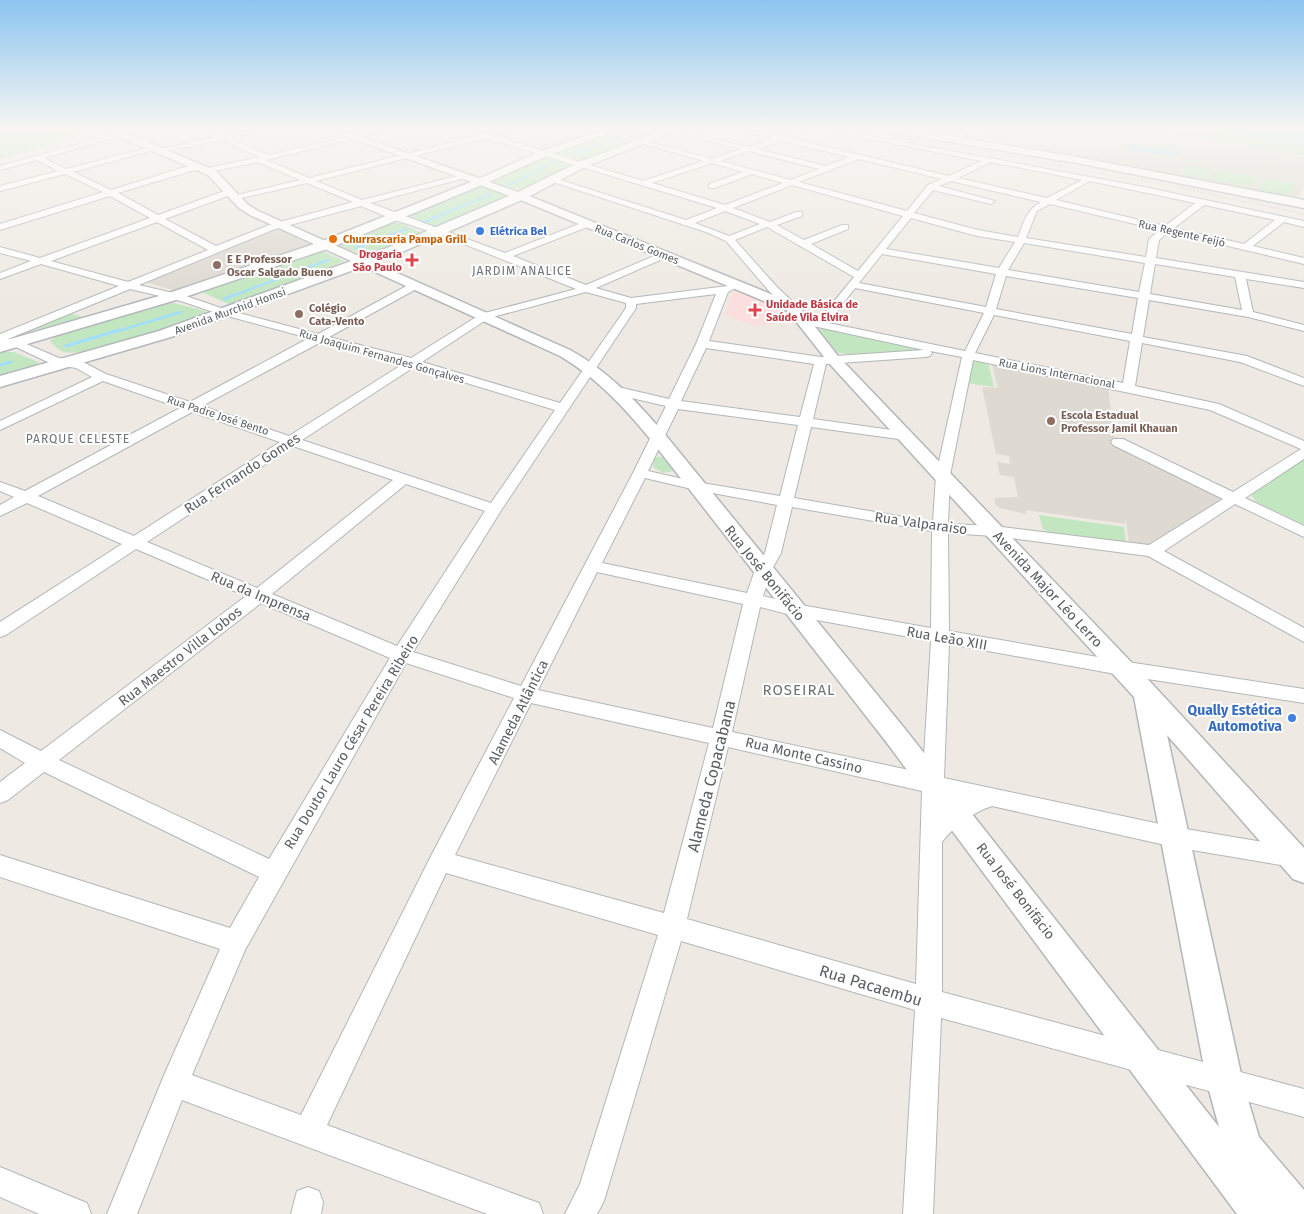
<svg xmlns="http://www.w3.org/2000/svg" width="1304" height="1214" font-family="'Fira Sans',sans-serif">
  <style>
    .education { fill: #ded9d1 }
    .medical { fill: #fbdede }
    .green { fill: #c2e6bf }
    .water { fill: #a2deff }
    .lines { fill: none; stroke-linecap: round; stroke-linejoin: round }
    .stream-far2 { stroke: #a2deff; stroke-width: 2 }
    .stream-far1 { stroke: #a2deff; stroke-width: 2.5 }
    .stream { stroke: #a2deff; stroke-width: 3 }
    .minor-casing { stroke: #b3b6ba; stroke-width: 2 }
    .tertiary-casing { stroke: #b3b6ba; stroke-width: 3 }
    .secondary-casing { stroke: #b4b8bd; stroke-width: 3 }
    .minor { fill: #fff; fill-rule: evenodd }
    .tertiary { fill: #fff; fill-rule: evenodd }
    .secondary { fill: #fff; fill-rule: evenodd }
    .rail { stroke: #b2b3b4; stroke-width: 2; stroke-dasharray: 0.5 2.5; stroke-linecap: butt }
    .shop-dot { fill: #3f7fe0; stroke: #fff; stroke-width: 2 }
    .food-dot { fill: #e8710a; stroke: #fff; stroke-width: 2 }
    .health-dot { fill: #e0444e; stroke: #fff; stroke-width: 2 }
    .education-dot { fill: #8d6e63; stroke: #fff; stroke-width: 2 }
    .labels { text-anchor: middle; stroke-width: 4; stroke-linejoin: round; paint-order: stroke }
    .far-shop-label { font-size: 11px; font-weight: bold; fill: #366cbe; stroke: #fff; text-anchor: start }
    .far-street-label { font-size: 11px; fill: #5b6064; stroke: #fff }
    .far-food-label { font-size: 11px; font-weight: bold; fill: #c56008; stroke: #fff; text-anchor: start }
    .far-health-label { font-size: 11px; font-weight: bold; fill: #be3a42; stroke: #fff; text-anchor: end }
    .far-education-label { font-size: 11px; font-weight: bold; fill: #785e54; stroke: #fff; text-anchor: start }
    .far-neighbourhood-label { font-size: 12px; letter-spacing: 1px; fill: #6c7276; stroke: #fff }
    .street-label { font-size: 14px; fill: #5b6064; stroke: #fff }
    .shop-label { font-size: 14px; font-weight: bold; fill: #366cbe; stroke: #fff; text-anchor: end }
    .neighbourhood-label { font-size: 15px; letter-spacing: 1px; fill: #6c7276; stroke: #fff }
    .near-street-label { font-size: 16px; fill: #5b6064; stroke: #fff }
  </style>
  <rect width="100%" height="100%" fill="#eeeae3"/>
  <g class="education">
    <polygon points="982,129 1135,129 1255,147 1304,157 1304,186 1295,201 1000,145 1002,143 975,132"/>
    <polygon points="276,229 309,244 175,291 143,281"/>
    <polygon points="992,364 1108,387 1115,444 1224,498 1149,547 1129,544 1126,520 1125,524 1026,510 1026,514 1000,508 995,504 995,498 1018,497 1014,477 1000,475 997,462 1010,464 1009,456 996,454 982,387 998,388"/>
  </g>
  <polygon class="medical" points="739,291 746,292 781,306 794,321 755,326 725,315 732,293"/>
  <g class="green">
    <polygon points="0,129 45,129 82,136 0,159"/>
    <polygon points="623,129 665,129 643,137 617,131"/>
    <polygon points="1152,129 1203,129 1299,145 1304,146 1304,156"/>
    <polygon points="602,136 615,137 630,142 582,160 559,154 558,151"/>
    <path d="M546,157L569,165C545,178 520,201 494,181Z"/>
    <polygon points="1189,165 1211,169 1202,178 1180,174"/>
    <polygon points="1216,170 1257,177 1249,186 1207,179"/>
    <polygon points="1266,179 1296,184 1288,196 1257,190"/>
    <polygon points="477,187 491,189 508,196 442,226 430,226 410,218 410,216"/>
    <polygon points="389,222 401,223 422,233 371,253 362,254 340,246 339,244"/>
    <polygon points="317,252 324,252 344,261 298,281 231,305 204,293 205,291"/>
    <path d="M174,303L205,311V314C186,325 85,357 65,352C59,351 54,345 50,341L60,334L163,304Z"/>
    <polygon points="69,313 83,317 16,335"/>
    <polygon points="823,328 920,350 920,352 844,354 837,352 820,330"/>
    <polygon points="0,352 14,352 38,362 35,366 0,376"/>
    <polygon points="973,361 988,363 994,387 967,383"/>
    <polygon points="657,457 662,457 673,471 663,473 653,467 654,458"/>
    <polygon points="1304,457 1304,525 1256,502 1250,493"/>
    <polygon points="1039,515 1124,527 1126,544 1048,532 1043,529"/>
  </g>
  <g class="water">
    <polygon points="1203,129 1304,129 1304,146 1299,145"/>
    <polygon points="1129,144 1180,152 1175,157 1124,148"/>
  </g>
  <g class="lines">
    <g class="stream-far2">
      <polyline points="631,133 645,129"/>
      <polyline points="571,155 616,139"/>
      <polyline points="509,185 555,161"/>
      <polyline points="434,218 491,194"/>
    </g>
    <g class="stream-far1">
      <polyline points="424,222 437,217"/>
      <polyline points="356,248 407,229"/>
      <polyline points="224,299 328,260"/>
      <polyline points="115,332 181,312"/>
    </g>
    <g class="stream">
      <polyline points="66,346 119,330"/>
      <polyline points="0,365 11,362"/>
    </g>
    <g class="minor-casing">
      <g id="minor">
        <path d="M133,129H143L44,158L66,169L158,145V149L73,172L111,190L195,164H201V168L118,193L158,215L227,190H233V194L165,219L216,246L269,225L353,202L307,183L233,200V196L300,180L258,162L204,173V169L260,157L221,140L162,152L158,150L214,137L198,129C207,129 216,136 224,135C239,134 252,129 267,129L266,130L229,138L268,155L382,129H393L266,160L309,178L478,136L460,129C469,129 480,134 489,133C499,132 508,129 518,129L494,136L643,181L704,161L591,129H601L712,159L741,149L679,133V131L748,147L773,139L738,130L737,129C752,129 765,136 780,136C791,137 802,129 814,129L789,138L949,176L981,161L820,129H832L1149,188L1304,221V227L1284,222L1253,246L1304,258V264L1169,232L1159,240L1156,258L1304,282V288L1246,279L1253,312L1304,325V331L1248,317L1149,300L1143,337L1247,356L1304,378V386L1240,362L1142,343L1135,386L1219,404L1304,441V459L1245,498L1304,526V537L1235,504L1164,551L1304,628V642L1148,556L994,536L948,533L949,631L1121,661L1304,689V703L1121,675L949,644L944,778L1174,827L1304,849V869L1174,847L992,806C972,813 955,825 942,842V992L1304,1089V1117L941,1018L933,1214H903L915,1010L681,941L604,1201L597,1214H565L580,1184L658,935L446,873L327,1125L528,1199L539,1203L543,1214H487L182,1100L137,1214H107L165,1073L220,949L0,877V855L230,928L259,877L44,772L8,800L0,803V782L25,763L0,748V730L41,751L246,596L136,549L6,635L0,637V622L122,544L27,503L0,516V505L14,497L0,491V482L25,491L180,408L103,381L0,430V421L92,377L76,368L52,364L18,348L0,344V334L119,286L41,264L0,279V273L31,261L0,253V247L40,258L150,218L110,196L0,230V224L103,192L65,174L0,191V186L58,171L37,160L0,170V166ZM486,138L717,208L686,220L554,178L547,180L706,232L726,241L769,291L789,310H797L798,308L797,306L777,287L735,240L767,227L854,277L818,321L803,318L797,321L799,323L924,350L821,357L709,341L728,292L737,287L736,285L631,298L596,288L667,257V253H661L586,285L513,256L590,226V222H584L505,253L370,203L465,178V174L362,200L316,181ZM782,141L850,157L826,166L757,149ZM749,151L819,169L791,180L720,161ZM859,159L942,179L928,185L907,211L799,182ZM990,162L1082,180L1047,198L958,178ZM712,163L743,172L709,184V188H715L752,174L783,183L725,205L652,183ZM951,181L1041,202C1026,210 1024,222 1018,237L978,230L914,213L933,190L991,204L995,201L939,186ZM1090,181L1195,203L1165,226L1056,200ZM792,185L903,216L858,271L811,244L848,229V225H842L804,240L777,225L802,216V212H796L770,222L733,208ZM1050,204L1160,230L1149,239L1146,257L1026,238L1037,211ZM1204,205L1275,220L1244,244L1174,228ZM361,206L392,219L444,236L576,289L481,314L411,358L329,337L420,287L421,285L420,283H412L318,334L224,309L186,296L139,285L275,229ZM725,211L760,224L729,236L695,223ZM911,218L977,236L1015,242L999,268L886,249ZM157,222L208,250L128,282L51,261ZM1024,243L1145,263L1139,292L1008,270ZM882,254L996,274L986,307L859,283ZM1155,264L1235,277L1242,310L1150,294ZM1006,276L1138,298L1132,334L996,309ZM855,288L984,313L965,351L828,323ZM130,289L181,301L216,313L309,338L190,402L106,374L83,362L59,358L24,343L8,339ZM586,292L626,303V308L560,403L422,362L489,318ZM716,294L696,344L669,399L618,387L612,391L614,394L666,406L633,473L521,686L413,652L502,509L636,308V304ZM994,315L1130,341L1123,383L975,353ZM321,342L403,364L289,436L202,406ZM706,348L814,364L800,417L681,401ZM930,351L962,357L936,475L933,522L794,498L811,427L906,440L913,436L906,432L813,419L826,364L926,357L930,356L932,353ZM973,360L1210,410L1301,449L1233,492L1123,439H1113L1111,442L1113,445L1223,499L1149,545L994,526L948,524L950,475ZM414,367L555,410L491,503L302,440ZM678,409L798,425L780,496L696,482L648,471ZM192,412L280,442L134,536L38,496ZM293,446L393,480L257,588L147,542ZM645,478L696,490L777,505L765,553L755,570L747,593L602,563ZM406,484L485,511L397,646L272,594ZM792,507L932,531L931,628L795,604L763,596L771,571L781,553ZM597,572L743,604L713,728L538,690ZM261,603L390,658L269,859L59,760ZM760,607L795,616L931,641L923,773L732,732ZM406,663L514,698L432,854L301,1115L192,1075L245,950ZM531,703L709,743L664,913L455,855ZM728,747L922,791L916,984L687,919ZM944,796L961,799L943,811Z"/>
        <polygon points="969,129 977,129 962,137 949,141 944,137 959,134"/>
        <polygon points="0,1167 87,1203 91,1214 39,1214 0,1197"/>
        <polygon points="308,1187 319,1191 323,1202 321,1214 291,1214 297,1191"/>
      </g>
    </g>
    <g class="tertiary-casing">
      <path id="tertiary" d="M106,129H117L216,171L247,204L258,211L570,350C608,371 635,400 663,432L905,729L1219,1127L1207,1083L1134,697L828,362L788,311L521,200L327,129H339L529,196L798,305L838,356L1155,687L1304,848V883L1293,879L1167,735L1243,1083L1259,1137L1304,1190V1214H1237L887,743L651,440C624,407 597,378 560,356L250,215L239,208L208,175L107,131Z"/>
    </g>
    <g class="secondary-casing">
      <g id="secondary">
        <polygon points="607,129 621,129 549,155 484,184 330,248 176,300 0,352 0,342 166,294 320,242 476,180 541,151"/>
        <polygon points="667,129 680,129 587,166 524,199 397,254 171,337 0,387 0,376 159,331 387,248 516,193 579,162"/>
        <polygon points="885,129 906,129 1077,157 1304,200 1304,208 1077,163 890,132"/>
      </g>
    </g>
    <use href="#minor" class="minor"/>
    <use href="#tertiary" class="tertiary"/>
    <use href="#secondary" class="secondary"/>
    <polyline class="rail" points="858,129 1177,187 1304,214"/>
  </g>
  <linearGradient id="sky" x2="0" y2="1"><stop stop-color="#8cc5f1"/><stop offset="0.43" stop-color="#f7f6f2"/><stop offset="1" stop-color="#f7f6f2" stop-opacity="0"/></linearGradient>
  <rect width="1304" height="299" fill="url(#sky)"/>
  <g class="shop-dot">
    <circle cx="480" cy="231" r="5"/>
    <circle cx="1292" cy="718" r="5"/>
  </g>
  <circle class="food-dot" cx="333" cy="239" r="5"/>
  <g class="health-dot">
    <path d="M409.5 252.5h5v5h5v5h-5v5h-5v-5h-5v-5h5z"/>
    <path d="M752.5 302.5h5v5h5v5h-5v5h-5v-5h-5v-5h5z"/>
  </g>
  <g class="education-dot">
    <circle cx="217" cy="265" r="5"/>
    <circle cx="299" cy="314" r="5"/>
    <circle cx="1051" cy="421" r="5"/>
  </g>
  <g class="labels">
    <g class="far-shop-label">
      <text x="490" y="235">Elétrica Bel</text>
    </g>
    <g class="far-street-label">
      <text transform="translate(1182 233) rotate(13)" y="4">Rua Regente Feijó</text>
      <text transform="translate(637 244) rotate(22)" y="4">Rua Carlos Gomes</text>
      <text transform="translate(230 311) rotate(-20)" y="4">Avenida Murchid Homsi</text>
      <text transform="translate(382 356) rotate(16)" y="4">Rua Joaquim Fernandes Gonçalves</text>
      <text transform="translate(1057 373) rotate(11)" y="4">Rua Lions Internacional</text>
      <text transform="translate(218 415) rotate(18)" y="4">Rua Padre José Bento</text>
    </g>
    <g class="far-food-label">
      <text x="343" y="243">Churrascaria Pampa Grill</text>
    </g>
    <g class="far-health-label">
      <text x="402" y="258">Drogaria<tspan x="402" dy="13">São Paulo</tspan></text>
      <text x="766" y="308" text-anchor="start">Unidade Básica de<tspan x="766" dy="13">Saúde Vila Elvira</tspan></text>
    </g>
    <g class="far-education-label">
      <text x="227" y="263">E E Professor<tspan x="227" dy="13">Oscar Salgado Bueno</tspan></text>
      <text x="309" y="312">Colégio<tspan x="309" dy="13">Cata-Vento</tspan></text>
      <text x="1061" y="419">Escola Estadual<tspan x="1061" dy="13">Professor Jamil Khauan</tspan></text>
    </g>
    <g class="far-neighbourhood-label">
      <text x="522" y="275">JARDIM ANALICE</text>
      <text x="78" y="443">PARQUE CELESTE</text>
    </g>
    <g class="street-label">
      <text transform="translate(242 473) rotate(-33)" y="5">Rua Fernando Gomes</text>
      <text transform="translate(921 523) rotate(8)" y="5">Rua Valparaiso</text>
      <text transform="translate(765 573) rotate(51)" y="5">Rua José Bonifácio</text>
      <text transform="translate(1048 589) rotate(47)" y="5">Avenida Major Léo Lerro</text>
      <text transform="translate(261 596) rotate(23)" y="5">Rua da Imprensa</text>
      <text transform="translate(947 638) rotate(10)" y="5">Rua Leão XIII</text>
      <text transform="translate(180 656) rotate(-38)" y="5">Rua Maestro Villa Lobos</text>
      <text transform="translate(518 712) rotate(-63)" y="5">Alameda Atlântica</text>
      <text transform="translate(351 742) rotate(-59)" y="5">Rua Doutor Lauro César Pereira Ribeiro</text>
      <text transform="translate(804 755) rotate(13)" y="5">Rua Monte Cassino</text>
      <text transform="translate(1016 891) rotate(52)" y="5">Rua José Bonifácio</text>
    </g>
    <g class="shop-label">
      <text x="1282" y="715">Qually Estética<tspan x="1282" dy="16">Automotiva</tspan></text>
    </g>
    <g class="neighbourhood-label">
      <text x="799" y="695">ROSEIRAL</text>
    </g>
    <g class="near-street-label">
      <text transform="translate(711 776) rotate(-76)" y="6">Alameda Copacabana</text>
      <text transform="translate(871 985) rotate(17)" y="6">Rua Pacaembu</text>
    </g>
  </g>
</svg>
